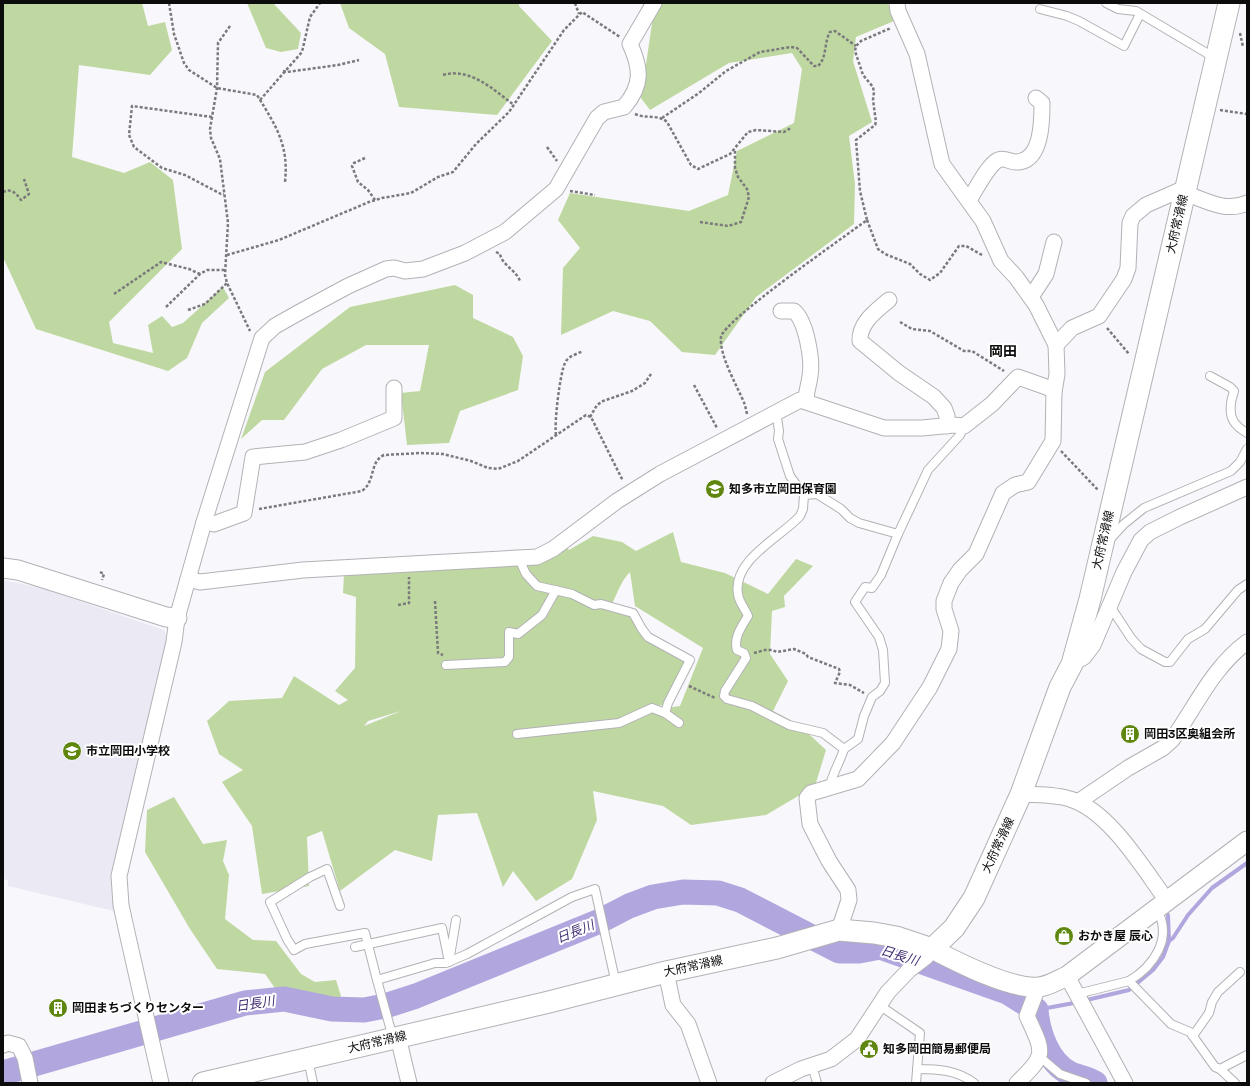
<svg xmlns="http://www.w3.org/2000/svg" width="1250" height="1086" font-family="'Space Grotesk','Noto Sans JP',sans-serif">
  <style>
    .built { fill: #ebe9f4 }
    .green { fill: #bfd8a1; fill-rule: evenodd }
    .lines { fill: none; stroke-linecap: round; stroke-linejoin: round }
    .stream { stroke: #b2a6de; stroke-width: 4 }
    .river { stroke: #b2a6de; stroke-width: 25 }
    .service-casing { stroke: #b2b2b6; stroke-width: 10 }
    .minor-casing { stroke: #b2b2b6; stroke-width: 17 }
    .tertiary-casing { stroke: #b2b2b6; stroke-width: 21 }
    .secondary-casing { stroke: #b2b2b6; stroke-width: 23 }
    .path { stroke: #7a797c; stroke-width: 2.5; stroke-dasharray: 3 2; stroke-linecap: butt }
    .service { stroke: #fff; stroke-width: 8 }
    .minor { stroke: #fff; stroke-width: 15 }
    .tertiary { stroke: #fff; stroke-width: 19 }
    .secondary { stroke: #fff; stroke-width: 21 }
    .labels { text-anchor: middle; stroke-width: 4; stroke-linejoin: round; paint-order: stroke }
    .street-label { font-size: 12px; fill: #0c0c0d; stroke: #fff }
    .poi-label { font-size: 12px; font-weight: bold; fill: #0c0c0d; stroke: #fff; text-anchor: start }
    .water-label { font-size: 13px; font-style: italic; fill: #422d71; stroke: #fff }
    .quarter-label { font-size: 14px; font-weight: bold; fill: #0c0c0d; stroke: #fff }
  </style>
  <rect width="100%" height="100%" fill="#f8f7fb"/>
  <polygon class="built" points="3,580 41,588 164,630 168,639 115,864 111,884 114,911 8,886 8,880 3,879"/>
  <g class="green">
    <polygon points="3,3 142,3 148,26 165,22 172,50 150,75 79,65 72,157 124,173 150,162 173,180 182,249 109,322 113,343 153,353 148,325 162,316 172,327 183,323 223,287 229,298 202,323 187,358 168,371 36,329 3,257"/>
    <polygon points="247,3 273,3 301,33 298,49 281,52 266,48"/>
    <polygon points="340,3 519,3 519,6 552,41 497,115 399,107 385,54 349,28"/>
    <polygon points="663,3 888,3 894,21 856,37 853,61 872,122 849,136 855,184 854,224 756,297 715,355 682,352 650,321 613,311 561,335 563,268 580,248 558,220 570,193 689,211 728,195 737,151 794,123 802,69 792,53 729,63 650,110 641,98 654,10"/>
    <polygon points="455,285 473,295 473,318 513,337 523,356 518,390 460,411 449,443 407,445 401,393 420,391 429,345 366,345 322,369 284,420 262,420 241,439 265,372 350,307"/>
    <path d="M673,532L681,562L725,573L768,594L796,559L813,566L784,596L785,607L772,611L770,654L788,681L773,711L798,724L826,750L815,786L766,815L691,825L663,806L593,791L597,820L572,879L536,901L513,871L503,887L477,813L438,815L432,861L395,850L340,891L322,831L307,837L309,886L262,894L252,826L222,782L243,770L219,754L207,721L229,701L282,698L294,676L339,705L348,700L335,691L355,668L356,597L343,593L344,573L566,546L569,550L593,536L622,542L636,551ZM630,572L635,606L703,648L680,706L639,712L648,706L665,705L687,662L639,632L632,617L609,610C616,597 620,582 630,572ZM401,711L364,726L368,721Z"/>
    <polygon points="174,797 203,844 227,840 223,861 229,875 225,919 253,940 276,941 301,974 315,982 336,980 341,996 332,1005 313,1000 306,991 277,991 265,974 217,969 190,929 145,852 147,810"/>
  </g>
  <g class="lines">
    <g class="stream">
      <polyline points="1169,941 1173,938 1188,915 1212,888 1247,863"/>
      <polyline points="1036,1010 1074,1003 1129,990 1153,970 1163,957 1169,941 1168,915"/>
    </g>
    <path class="river" d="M3,1073L245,1003L284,999L332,1009L364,1010L385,1006L416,996L600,921L629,906L653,897L683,892L718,893L740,900L839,951H859L880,947L1007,992L1036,1010C1038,1033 1048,1062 1069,1073C1077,1077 1087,1078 1095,1083"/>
    <g class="service-casing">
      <g id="service">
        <polyline points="1106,3 1118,9 1136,11 1215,58"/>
        <polyline points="1040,9 1067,16 1079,21 1124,46 1140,14"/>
        <path d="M1210,376L1230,387L1234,391C1233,396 1231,399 1231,404C1229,419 1235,426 1247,433"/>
        <polyline points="776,411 779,431 778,439 790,476 804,495 817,494 841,509 850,518 859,523 898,534 928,470 960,435 964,426"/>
        <path d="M804,495L803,509L800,516C781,537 732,560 738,594C739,603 745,608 748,616C742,626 733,638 737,650L744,653L746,658L725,691L724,696L727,699L752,706L789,725L823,733L844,749C841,760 830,778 830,787"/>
        <polyline points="1109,538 1111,538 1124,524 1144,508 1231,471 1240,462 1247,449"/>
        <polyline points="519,559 526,574 537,586 572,594 594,605 601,604 633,613 642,629 648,637 690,660 668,703 665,713"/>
        <polyline points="1110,606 1131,638 1141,649 1165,662 1170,662 1188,639 1205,629 1238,590 1247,584"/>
        <polyline points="446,665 505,662 509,657 509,632 518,634 542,615 556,590"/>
        <polyline points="517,734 619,723 652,708 665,713 679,723"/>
        <polyline points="844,749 858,739 864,716 872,697 880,691 885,683 883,650 879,637 855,602 865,587 872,588 881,575 898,534"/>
        <polyline points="340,906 327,869 310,877 270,902 287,939 294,950 305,944 365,933 377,980"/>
        <polyline points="355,947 442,928 449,962 456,920"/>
        <path d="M1129,981C1154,966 1173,938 1157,910"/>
        <polyline points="1077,994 1129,981 1171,1024 1190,1032 1215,1067 1220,1069 1247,1055"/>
        <polyline points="879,1005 920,1033 916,1083"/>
        <polyline points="1193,1036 1209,1013 1212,1002 1218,992 1240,972"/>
        <polyline points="393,1038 377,980 435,963 446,963 467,954 572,897 595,889 616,984"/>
        <polyline points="1040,1057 1060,1074 1086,1083"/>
        <polyline points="308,1059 313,1083"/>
        <polyline points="812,1065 817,1083"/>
        <path d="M917,1069C938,1069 957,1070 974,1083"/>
        <polyline points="1220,1069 1235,1083"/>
      </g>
    </g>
    <g class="minor-casing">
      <g id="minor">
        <path d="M969,200C976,190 987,166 998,160C1004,157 1010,162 1016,162C1042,162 1042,121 1042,103L1036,98"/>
        <polyline points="1031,297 1046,274 1054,242"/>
        <path d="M889,300C876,311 859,323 860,341L899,373L934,397L944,408L947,416V426"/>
        <path d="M781,311H794C806,321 813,360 810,376C809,385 806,392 806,401"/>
        <path d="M1056,345L1072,328L1099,316L1124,279L1128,268L1130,223L1133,216L1146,205L1178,191C1201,197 1223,214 1247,203"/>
        <polyline points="204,522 214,524 244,513 253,457 305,452 341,440 394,418 394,388"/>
        <polyline points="188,579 200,582 303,570 537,557 553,549 617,501 660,474 800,400 884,428 922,428 953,425 964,426 992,404 1018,377 1049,388 1054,392"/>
        <polyline points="1072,664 1084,657 1093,645 1124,572 1141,540 1150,532 1180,517 1247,487"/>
        <path d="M1021,794C1037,795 1055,794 1070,799C1110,811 1144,870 1168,902"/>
        <path d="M1078,802L1128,768L1163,748L1172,740C1196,706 1213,667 1247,642"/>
        <polyline points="839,930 849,900 848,890 829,861 810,824 807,798 811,793 858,779 893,743 930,687 949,649 951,631 944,609 944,601 951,583 960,570 976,554 1003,493 1015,485 1028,482 1053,441 1054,392 1057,374 1056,345 1036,305 1016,277 1001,261 983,221 942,164 917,54 898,11 897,3"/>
        <polyline points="666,972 673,1005 688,1024 709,1083"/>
        <polyline points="1067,976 1125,1083"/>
        <polyline points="398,1037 409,1083"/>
        <polyline points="3,1045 8,1043 19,1046 25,1058 30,1083"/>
        <path d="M161,1083L126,928L121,905L119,876L174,642L177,618L204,522L262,338L275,326L298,313L348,286L386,269L394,268L405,271L423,269L465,253L505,232L556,189L597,118L604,112L624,107C643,85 641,68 630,44L654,3"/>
        <polyline points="773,1083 801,1069 831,1059 857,1039 888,992 909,970 926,957 932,949"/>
        <path d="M1017,1083C1047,1054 1044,1053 1027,1016L1038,987"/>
      </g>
    </g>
    <g class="tertiary-casing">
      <g id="tertiary">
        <polyline points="3,568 18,570 166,617 177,618"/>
        <path d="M932,949C957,962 1011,990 1039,987C1049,986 1058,980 1067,976L1247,841"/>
      </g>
    </g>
    <g class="secondary-casing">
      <polyline id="secondary" points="203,1083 549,1002 666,972 777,948 839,930 874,933 896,937 932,949 954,928 974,898 1021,794 1060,687 1072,664 1090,599 1229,3"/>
    </g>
    <g class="path">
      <path d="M169,3L174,34L184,63L189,70L217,88L257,95C276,126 289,145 285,182"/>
      <polyline points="575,3 579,14"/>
      <polyline points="230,26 218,43 217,88 210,129 211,138 220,159 228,223 225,275 227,283 250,331"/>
      <polyline points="1240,33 1243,47"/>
      <polyline points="283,71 287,72 338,65 359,60"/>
      <path d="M443,75C470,67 494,90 514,105"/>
      <polyline points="260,100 302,52 310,17 320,3"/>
      <polyline points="1220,110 1247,114"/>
      <path d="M635,114C646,119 658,114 667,122L691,165L698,169L730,154L748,132L756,130L784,132L791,128"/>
      <polyline points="212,117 132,106 129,135 134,147 162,168 185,175 221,194 224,194"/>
      <path d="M662,118L699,93L726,71L760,52L791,47L797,48L814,66H818C827,58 824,42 830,32L835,31L856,46"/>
      <polyline points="547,147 557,161"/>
      <polyline points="365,158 354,163 352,166 358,182 368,190 375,200"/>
      <polyline points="570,191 595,195"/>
      <path d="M3,192C11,188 16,193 21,200L29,194L24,179"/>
      <polyline points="867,220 878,249 885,254 910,264 920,274 930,280 940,273 959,246 966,246 982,255"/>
      <polyline points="700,222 728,226 741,222 749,197 747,189 738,177 735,168 735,150"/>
      <path d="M496,252L500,254C502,265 516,270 520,281"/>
      <polyline points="227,255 279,240 369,202 382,198 411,193 438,177 453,172 476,144 509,112 564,30 582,12 620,37"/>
      <polyline points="114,294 161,262 189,269 200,274"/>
      <polyline points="166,307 200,274 207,270 225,270"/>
      <polyline points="188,310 205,304 227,283"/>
      <polyline points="900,322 912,329 930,331 964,351 972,351 1004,371"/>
      <polyline points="1107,328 1129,354"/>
      <polyline points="694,385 717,428"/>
      <path d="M747,414L745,405C738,387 719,356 721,337C723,321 847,235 867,220L860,191L856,140L875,125L876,122L873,100L874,92L873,87L863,75L855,51L856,46L861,41L891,28"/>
      <polyline points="590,417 597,405 603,401 632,391 645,383 651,374"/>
      <path d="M556,435C554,423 560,373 565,363C568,356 577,354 583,351"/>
      <polyline points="1061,451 1098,490"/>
      <path d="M259,509L362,491C376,481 369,462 384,455L421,453L443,454L471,461L488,468L498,469L518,461L586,415L591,417L623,481"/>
      <polyline points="100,572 104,574 102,580"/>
      <polyline points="435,601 438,653 443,655"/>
      <polyline points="398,605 409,603 409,577"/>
      <polyline points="754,653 765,650 772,650 777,652 794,649 806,654 808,657 839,669 840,672 835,683 850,685 864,693"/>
      <polyline points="689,686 715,698"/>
    </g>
    <use href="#service" class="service"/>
    <use href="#minor" class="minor"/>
    <use href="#tertiary" class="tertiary"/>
    <use href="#secondary" class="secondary"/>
  </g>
  <defs>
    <g id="school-disc" transform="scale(1)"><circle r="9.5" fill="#5f8710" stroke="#fff"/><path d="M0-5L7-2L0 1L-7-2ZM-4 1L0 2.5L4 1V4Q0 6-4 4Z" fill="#fff"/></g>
    <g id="building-disc" transform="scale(1)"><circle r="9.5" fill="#5f8710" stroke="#fff"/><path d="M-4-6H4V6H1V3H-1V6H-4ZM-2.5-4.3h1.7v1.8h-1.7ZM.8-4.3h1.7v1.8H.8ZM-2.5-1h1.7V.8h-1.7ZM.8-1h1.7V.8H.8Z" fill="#fff"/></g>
    <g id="shop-disc" transform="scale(1)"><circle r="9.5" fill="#5f8710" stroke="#fff"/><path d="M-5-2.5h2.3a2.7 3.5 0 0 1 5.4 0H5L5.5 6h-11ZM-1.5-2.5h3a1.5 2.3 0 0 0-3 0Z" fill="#fff"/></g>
    <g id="civic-disc" transform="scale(1)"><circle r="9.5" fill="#5f8710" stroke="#fff"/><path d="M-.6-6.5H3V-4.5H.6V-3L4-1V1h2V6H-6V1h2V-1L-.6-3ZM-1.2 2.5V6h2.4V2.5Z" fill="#fff"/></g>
  </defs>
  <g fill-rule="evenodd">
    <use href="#school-disc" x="715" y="489"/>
    <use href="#building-disc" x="1130" y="734"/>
    <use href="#school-disc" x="72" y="751"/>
    <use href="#shop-disc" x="1064" y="936"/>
    <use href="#building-disc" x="58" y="1008"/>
    <use href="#civic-disc" x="869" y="1049"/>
  </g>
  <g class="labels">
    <g class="street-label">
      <text transform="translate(1177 224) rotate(-77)" y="4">大府常滑線</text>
      <text transform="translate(1103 540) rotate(-77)" y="4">大府常滑線</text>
      <text transform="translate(998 845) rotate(-65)" y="4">大府常滑線</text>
      <text transform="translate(693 966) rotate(-12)" y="4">大府常滑線</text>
      <text transform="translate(377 1042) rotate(-13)" y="4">大府常滑線</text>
    </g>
    <g class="poi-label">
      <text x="729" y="493">知多市立岡田保育園</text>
      <text x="1144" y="738">岡田3区奥組会所</text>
      <text x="86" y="755">市立岡田小学校</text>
      <text x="1078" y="940">おかき屋 辰心</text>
      <text x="72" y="1012">岡田まちづくりセンター</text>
      <text x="883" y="1053">知多岡田簡易郵便局</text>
    </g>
    <g class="water-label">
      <text transform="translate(575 931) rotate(-22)" y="5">日長川</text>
      <text transform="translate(900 955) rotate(17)" y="5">日長川</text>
      <text transform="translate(255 1003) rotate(-9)" y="5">日長川</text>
    </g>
    <g class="quarter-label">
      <text x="1003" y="356">岡田</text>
    </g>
  </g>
  <rect width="1250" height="1086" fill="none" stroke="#0c0c0d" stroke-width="8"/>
</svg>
